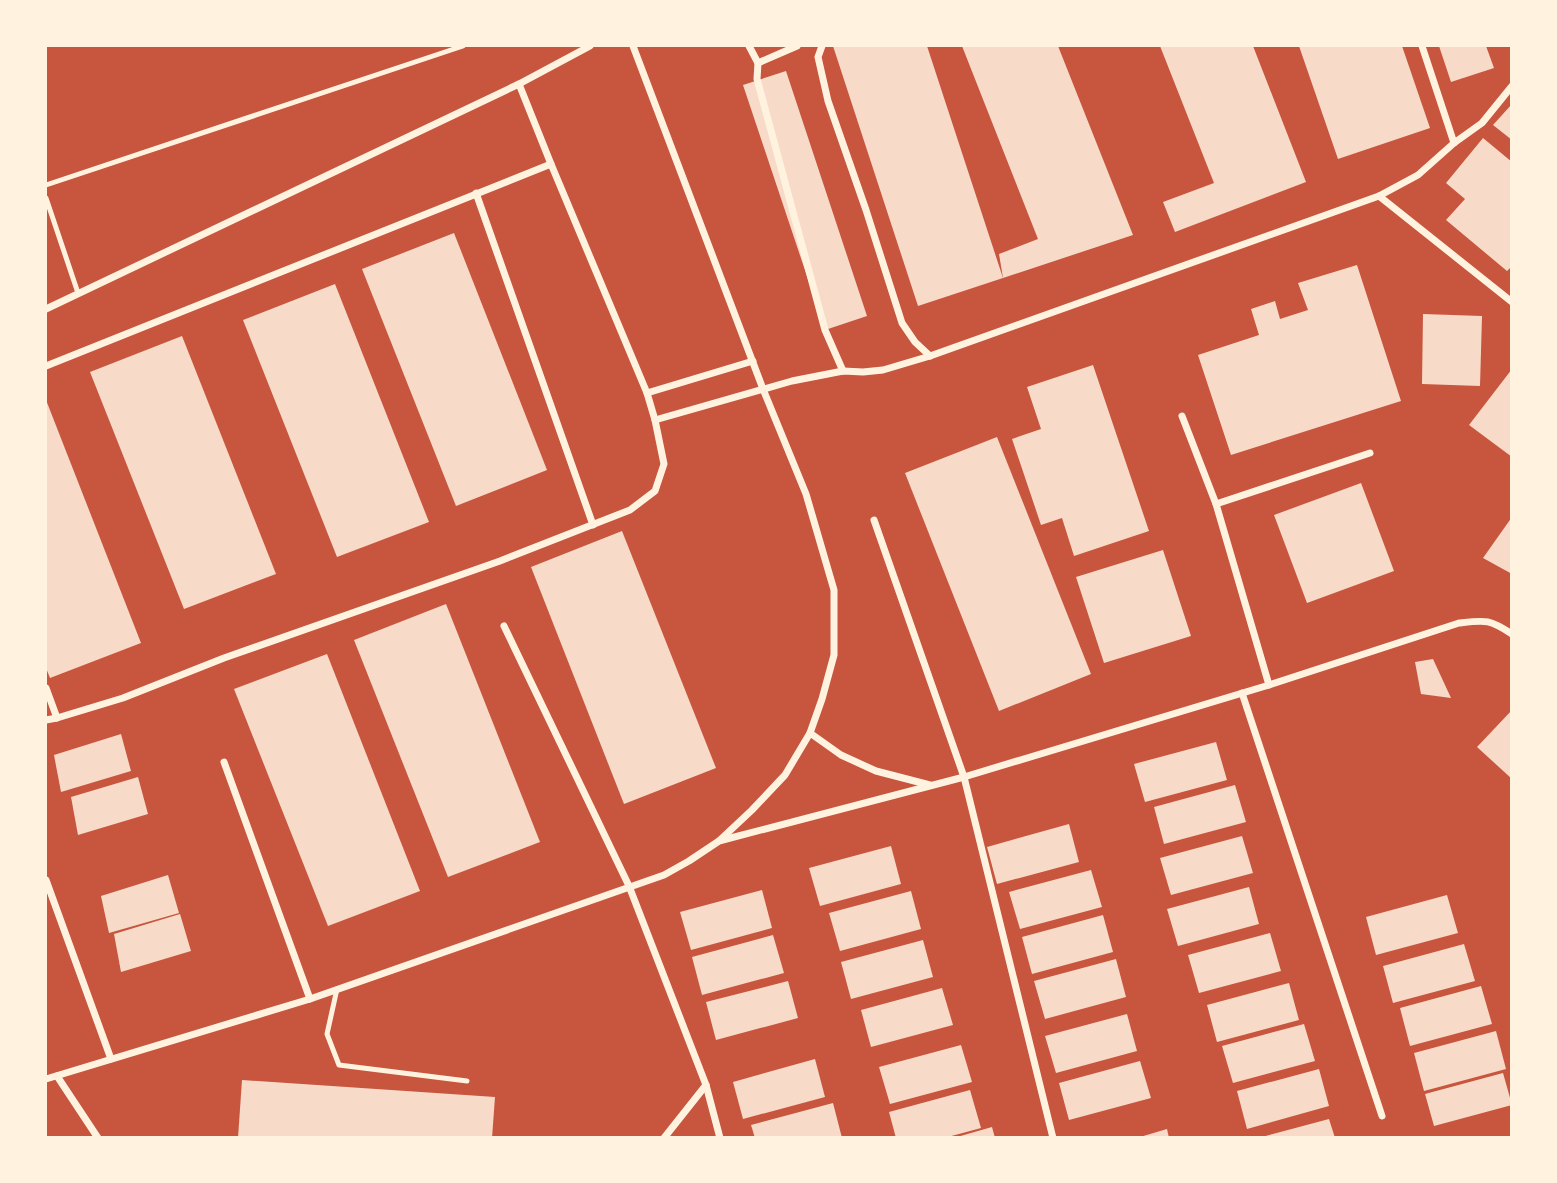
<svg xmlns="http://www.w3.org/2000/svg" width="1557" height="1183" font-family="Mulish,sans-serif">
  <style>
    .building { fill: #f7dbc8 }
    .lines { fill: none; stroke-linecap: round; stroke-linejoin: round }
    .service { stroke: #fff3e0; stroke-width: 5 }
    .minor { stroke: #fff3e0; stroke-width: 7 }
  </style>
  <rect width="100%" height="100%" fill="#c8553d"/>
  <g class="building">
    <polygon points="833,46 927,46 1003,278 918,306"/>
    <polygon points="962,46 1058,46 1133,235 1003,278 999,254 1038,239"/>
    <polygon points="1160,46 1253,46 1306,182 1175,232 1163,202 1214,183"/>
    <polygon points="1299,46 1402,46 1430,128 1338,159"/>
    <polygon points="1439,46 1486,46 1494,68 1451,82"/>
    <polygon points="786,71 867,316 825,330 743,85"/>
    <polygon points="1512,104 1512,140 1493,125"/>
    <polygon points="1483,138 1512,162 1512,266 1507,271 1446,220 1465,199 1446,183"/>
    <polygon points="454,233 547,470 456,506 362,269"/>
    <polygon points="1357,265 1401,401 1231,455 1198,355 1259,335 1251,309 1275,301 1280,319 1308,310 1298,283"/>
    <polygon points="335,284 429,522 337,557 243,320"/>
    <polygon points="1423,314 1482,316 1480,386 1422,384"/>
    <polygon points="182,336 276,574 184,609 90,372"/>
    <polygon points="1093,365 1149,531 1074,556 1062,518 1041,525 1012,439 1041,429 1027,387"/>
    <polygon points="1512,369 1512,457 1469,425"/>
    <polygon points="46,400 141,643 50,678 46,668"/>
    <polygon points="997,437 1091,674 999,711 905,473"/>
    <polygon points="1361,483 1394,571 1307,603 1274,515"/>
    <polygon points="1512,517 1512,574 1483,558"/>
    <polygon points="622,531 716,768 624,804 531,567"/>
    <polygon points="1163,550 1191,636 1104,663 1076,577"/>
    <polygon points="446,604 540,842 448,877 354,640"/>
    <polygon points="327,654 420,891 328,926 234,689"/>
    <polygon points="1433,659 1451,698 1421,694 1415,662"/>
    <polygon points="1512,710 1512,779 1477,747"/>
    <polygon points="121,734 131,771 61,792 54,755"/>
    <polygon points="1216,742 1227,780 1145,802 1134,764"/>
    <polygon points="138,777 148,814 78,835 71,797"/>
    <polygon points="1235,785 1246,822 1164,844 1154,807"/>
    <polygon points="1069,824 1079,862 997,884 987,847"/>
    <polygon points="1242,836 1253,873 1171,895 1160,858"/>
    <polygon points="891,846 901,884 820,906 809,868"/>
    <polygon points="1091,870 1102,907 1020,929 1009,892"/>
    <polygon points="168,875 179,913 109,933 101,896"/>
    <polygon points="1249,887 1259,924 1178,946 1167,909"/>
    <polygon points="762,890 772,928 691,950 680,912"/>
    <polygon points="911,891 921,929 840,951 829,913"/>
    <polygon points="1447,895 1458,933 1376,955 1366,917"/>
    <polygon points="180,914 191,951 121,972 114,934"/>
    <polygon points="1103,915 1113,952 1032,974 1022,937"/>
    <polygon points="1270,933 1281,971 1199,993 1188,955"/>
    <polygon points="773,935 784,973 702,995 692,957"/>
    <polygon points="923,940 933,977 851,999 841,962"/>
    <polygon points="1464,944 1475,981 1393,1003 1383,966"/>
    <polygon points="1116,959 1126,997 1045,1019 1034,981"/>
    <polygon points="788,981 798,1018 716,1040 706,1002"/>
    <polygon points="1289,983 1299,1020 1217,1042 1207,1005"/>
    <polygon points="1481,986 1492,1024 1410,1046 1400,1008"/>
    <polygon points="942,988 953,1025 871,1047 861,1010"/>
    <polygon points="1127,1014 1137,1051 1056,1073 1045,1036"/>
    <polygon points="1304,1024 1315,1061 1233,1083 1222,1046"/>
    <polygon points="1496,1031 1506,1069 1424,1091 1414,1053"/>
    <polygon points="961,1045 972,1082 890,1104 879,1067"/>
    <polygon points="815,1059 825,1097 743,1119 733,1082"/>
    <polygon points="1140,1061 1151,1098 1069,1120 1059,1083"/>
    <polygon points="1319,1069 1329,1106 1247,1129 1237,1091"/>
    <polygon points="1503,1073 1512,1105 1434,1126 1425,1094"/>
    <polygon points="242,1080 495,1097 492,1138 238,1138"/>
    <polygon points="970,1090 981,1128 944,1138 896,1138 889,1112"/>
    <polygon points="833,1103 842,1138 755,1138 751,1125"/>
    <polygon points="1329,1119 1335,1138 1262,1138 1262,1137"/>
    <polygon points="992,1127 995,1138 958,1138 957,1137"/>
    <polygon points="1167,1129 1169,1138 1140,1138 1140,1137"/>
  </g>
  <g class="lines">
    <g class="service">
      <polyline points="46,185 463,46"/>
      <polyline points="46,198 78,293"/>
      <polyline points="337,989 327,1034 339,1065 467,1081"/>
    </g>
    <g class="minor">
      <polyline points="633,46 763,389 806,494 834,590 834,655 822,699 810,733 785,775 752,810 720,840"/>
      <polyline points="749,46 758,63"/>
      <polyline points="797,46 758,63 757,79 825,330 843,371"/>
      <polyline points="822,46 818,57 828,101 866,210 902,323 915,342 930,356"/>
      <polyline points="1422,46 1454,143"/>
      <polyline points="519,84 551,164"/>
      <polyline points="476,193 593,525"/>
      <polyline points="1379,196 1512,302"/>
      <polyline points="46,309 519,84 590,46"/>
      <polyline points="46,366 551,164 647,393 655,420 664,464 655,491 630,510 500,561 224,658 123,698 57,718 46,720"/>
      <polyline points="647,393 753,361"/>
      <polyline points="1182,416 1216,504 1269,685"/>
      <polyline points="655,420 792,381 843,371 863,372 883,370 930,356 1379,196 1418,175 1454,143 1482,123 1512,86"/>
      <polyline points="1216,504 1370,453"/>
      <polyline points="874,520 964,777 1053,1138"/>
      <polyline points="504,626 629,886 706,1085 720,1138"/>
      <polyline points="46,688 57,718"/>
      <polyline points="1242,693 1382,1116"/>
      <polyline points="810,733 841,755 876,771 930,785"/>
      <polyline points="224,762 310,999"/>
      <polyline points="46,880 111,1059"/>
      <polyline points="57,1076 98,1138"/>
      <path d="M46,1079L310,999L664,875L689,861L719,841L964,777L1269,685L1459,623C1486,620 1489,619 1512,634"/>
      <polyline points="664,1138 706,1085"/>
    </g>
  </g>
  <rect width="1557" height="1183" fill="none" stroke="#fff3e0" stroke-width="94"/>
</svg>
